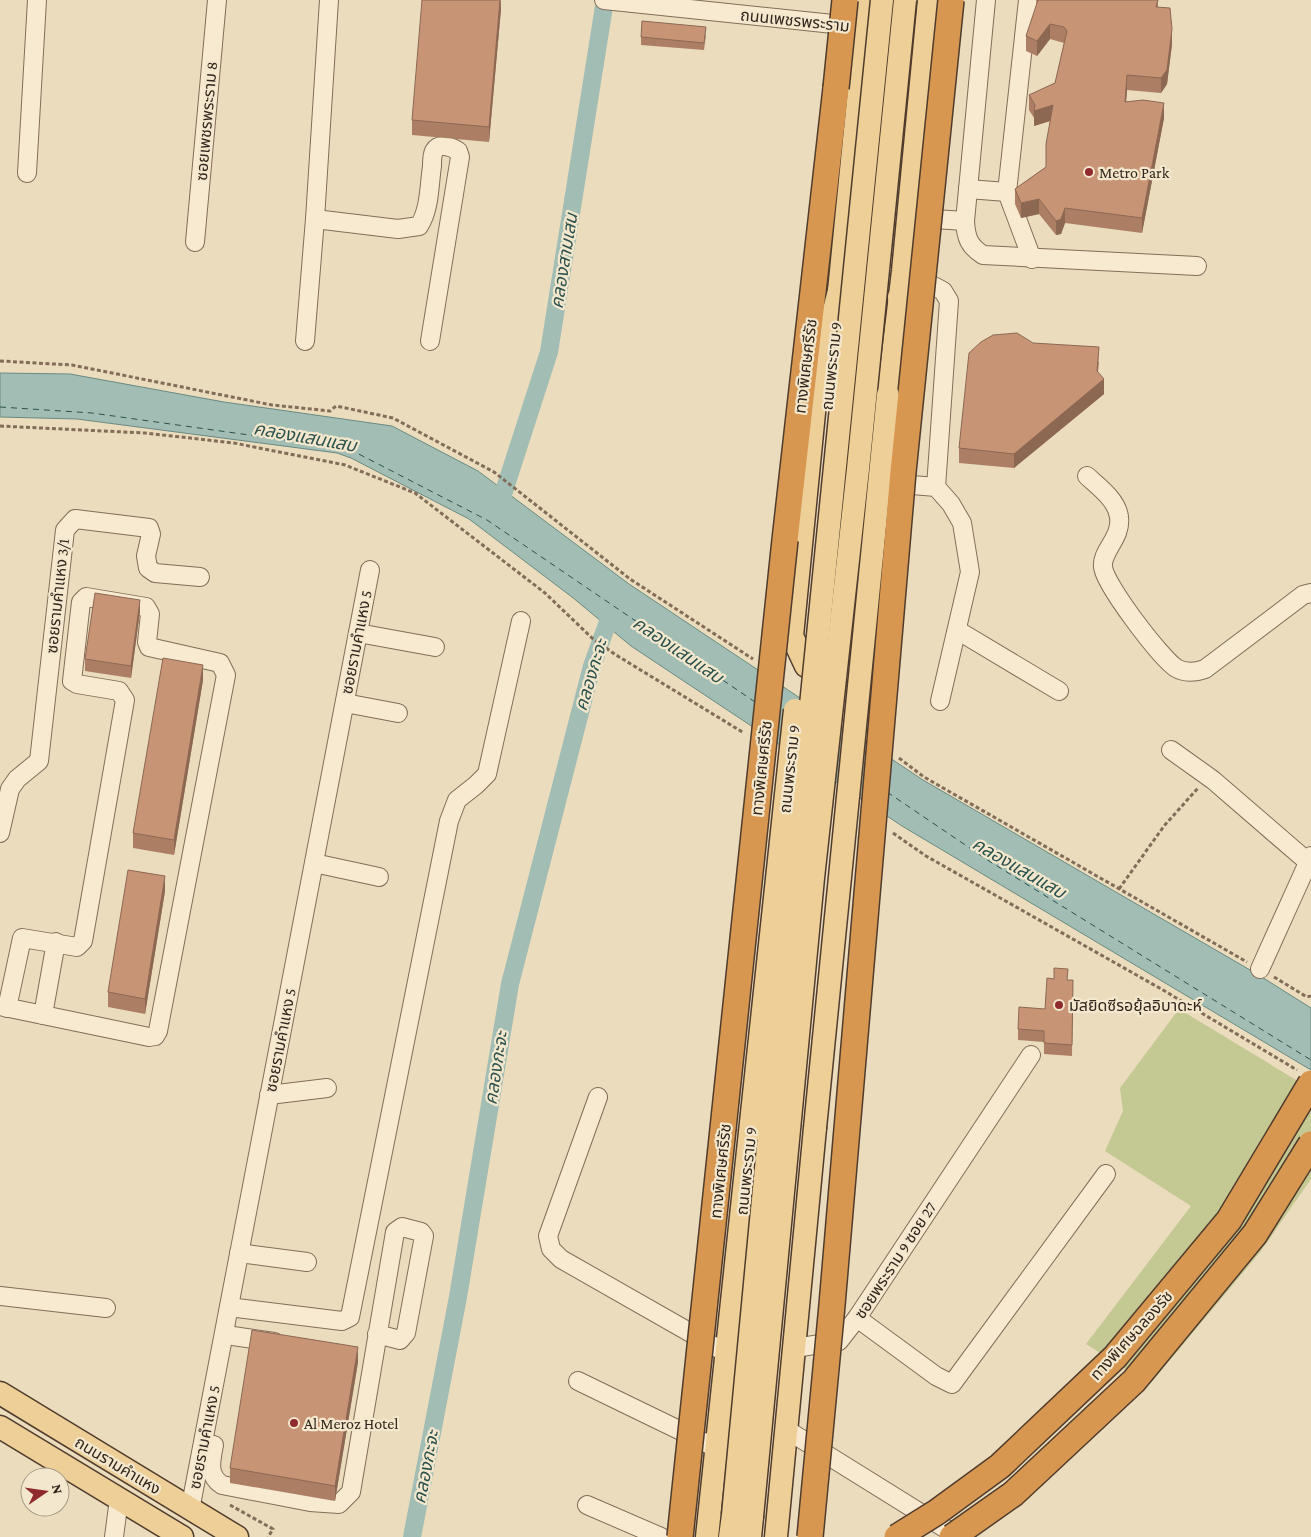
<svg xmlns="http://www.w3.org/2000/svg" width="1311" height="1537" font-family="'Crimson Pro','Noto Sans Thai',serif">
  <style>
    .green { fill: #c4c893 }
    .water { fill: #a1bdb4; stroke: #6a8a81 }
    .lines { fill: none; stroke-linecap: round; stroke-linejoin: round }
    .canal { stroke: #a1bdb4; stroke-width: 18 }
    .ferry { stroke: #2c524e; stroke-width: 1; stroke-dasharray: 6 5; stroke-linecap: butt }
    .minor-casing { stroke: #836d58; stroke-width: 20 }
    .major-casing { stroke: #503c2c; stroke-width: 25 }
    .highway-casing { stroke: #503c2c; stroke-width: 28 }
    .path { stroke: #836d58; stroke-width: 3; stroke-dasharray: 4 2.5; stroke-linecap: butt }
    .minor { stroke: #f7ead1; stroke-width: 18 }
    .major { stroke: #eecf97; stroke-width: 22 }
    .highway { stroke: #d89751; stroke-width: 25 }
    .major-bridge-casing { stroke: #503c2c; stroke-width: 25; stroke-linecap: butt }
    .highway-bridge-casing { stroke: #503c2c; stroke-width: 28; stroke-linecap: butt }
    .major-bridge { stroke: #eecf97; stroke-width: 22 }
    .highway-bridge { stroke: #d89751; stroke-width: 25 }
    .wall { fill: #ac7f65 }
    .shaded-wall { fill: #8c6853 }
    .building { fill: #c89476; stroke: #8c6853 }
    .poi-dot { fill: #8f2b30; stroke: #f3e7cd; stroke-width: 2 }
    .labels { text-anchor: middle; stroke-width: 4.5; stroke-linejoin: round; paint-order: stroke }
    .street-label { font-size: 16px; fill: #33261c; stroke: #f3e7cd }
    .poi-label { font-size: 16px; fill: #33261c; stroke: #f3e7cd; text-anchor: start }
    .water-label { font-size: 18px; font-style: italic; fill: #2c524e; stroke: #f3e7cd }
  </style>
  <rect width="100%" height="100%" fill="#ebdcbe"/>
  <polygon class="green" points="1179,1009 1311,1089 1311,1179 1261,1251 1150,1384 1086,1344 1191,1206 1105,1151 1123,1111 1120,1088"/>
  <polygon class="water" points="0,373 70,374 224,402 392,426 478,471 629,584 923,780 1257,974 1311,1008 1311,1070 902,826 631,646 572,597 469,519 351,458 337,453 77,419 0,417"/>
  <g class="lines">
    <g class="canal">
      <polyline points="497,513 549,352 605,0"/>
      <polyline points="412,1537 458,1297 510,984 592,666 613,608"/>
    </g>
    <g class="ferry">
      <polyline points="0,407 92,413 349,449 487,520 755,702"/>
      <polyline points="887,792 989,861 1311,1060"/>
    </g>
    <g class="minor-casing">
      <g id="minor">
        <polyline points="604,0 852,26"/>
        <path d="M986,0L965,221C966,238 969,246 983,255L1197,266"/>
        <polyline points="1028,0 1007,192 1032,259"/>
        <polyline points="27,173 37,0"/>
        <polyline points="968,189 1007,192"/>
        <polyline points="919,218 965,221"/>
        <path d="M315,219L398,229L419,226C430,209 429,186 432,166C432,161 432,155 434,151C439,142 452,147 458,151L460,157L430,341"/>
        <polyline points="195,242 217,0"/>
        <polyline points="915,276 943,291 949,301 936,487"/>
        <polyline points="305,341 315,219 329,0"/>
        <path d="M1087,476C1099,487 1117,500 1119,517C1122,538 1101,551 1103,567C1105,585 1160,657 1176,668C1186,674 1196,672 1205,669L1303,595L1311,593"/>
        <polyline points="900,484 936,487 951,504 962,523 970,572 940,701"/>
        <polyline points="957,630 1059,691"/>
        <polyline points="358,633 435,647"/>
        <polyline points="345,703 398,713"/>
        <polyline points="1171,750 1213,780 1308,862"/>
        <polyline points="0,833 10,789 17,779 39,761 65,530 75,519 149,528 151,534 146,556 148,568 155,573 200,577"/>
        <polyline points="314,863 379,877"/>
        <polyline points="1260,969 1311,856"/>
        <polyline points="0,1006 149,1037 155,1036 158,1031 226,675 220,663 149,647 147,642 150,614 146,607 86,597 81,602 72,681 77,684 119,691 125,700 83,941 77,947 22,938 7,1008"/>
        <polyline points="43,1015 56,942"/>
        <polyline points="269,1095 327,1088"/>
        <polyline points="598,1097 548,1236 551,1249 561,1259 726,1353"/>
        <polyline points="239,1253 307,1262"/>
        <polyline points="0,1296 106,1308"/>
        <polyline points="229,1307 342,1321 350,1317 449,821 457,800 476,785 487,774 521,621"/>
        <polyline points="857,1318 936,1376 952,1384 1106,1174"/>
        <polyline points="233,1336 274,1342"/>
        <polyline points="795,1348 839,1341 857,1318 1031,1055"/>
        <polyline points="578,1381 716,1448"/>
        <polyline points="787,1430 959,1537"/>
        <path d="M214,1445C211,1461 207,1475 222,1485L310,1502L339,1504L351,1492L395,1232L402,1227L421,1232L424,1236L406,1333L400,1340L377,1334"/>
        <polyline points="587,1505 661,1537"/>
        <polyline points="190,1510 370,570"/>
        <polyline points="114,1537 119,1499"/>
      </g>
    </g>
    <g class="major-casing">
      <g id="major">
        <path d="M840,287L818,372L792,636L806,666C832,677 846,677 873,667L882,649L883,636"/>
        <polyline points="899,297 908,368"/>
        <polyline points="838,301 868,0"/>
        <polyline points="888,395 903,271 929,0"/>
        <polyline points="0,1393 237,1537"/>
        <polyline points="0,1427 182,1537"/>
        <polyline points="707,1537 750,1132"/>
        <polyline points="730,1537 733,1515"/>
        <polyline points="750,1537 752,1517"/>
        <polyline points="776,1537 815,1128"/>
      </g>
    </g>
    <g class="highway-casing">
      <polyline id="highway" points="785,540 836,88"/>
    </g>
    <g class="path">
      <polyline points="0,361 72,365 272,405 330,411 336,406 393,418 494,472 630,579 753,659"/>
      <polyline points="0,426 145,433 234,443 345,465 415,493 545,593 592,638 616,655 744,733"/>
      <polyline points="899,758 924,777 1247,962"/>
      <polyline points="893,833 926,856 1163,990 1297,1070"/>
      <polyline points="1119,889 1164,826 1198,788"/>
      <polyline points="1274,977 1307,997 1311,996"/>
      <polyline points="230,1505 273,1529 268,1537"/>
    </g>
    <use href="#minor" class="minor"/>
    <use href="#major" class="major"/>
    <use href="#highway" class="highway"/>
    <g class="major-bridge-casing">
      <g id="major-bridge">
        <polyline points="815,1128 888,395"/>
        <polyline points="750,1132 795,710"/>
        <polyline points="733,1515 794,874 882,0"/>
        <polyline points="752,1517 813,878 858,469 905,0"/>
      </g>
    </g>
    <g class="highway-bridge-casing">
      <g id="highway-bridge">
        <polyline points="836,88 845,0"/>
        <polyline points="680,1537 785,540"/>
        <polyline points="810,1537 832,1305 903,472 951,0"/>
        <polyline points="897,1537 937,1512 1000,1466 1115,1357 1229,1220 1311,1083"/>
        <polyline points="952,1537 1013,1494 1134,1381 1255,1234 1311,1144"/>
      </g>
    </g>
    <use href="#major-bridge" class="major-bridge"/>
    <use href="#highway-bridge" class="highway-bridge"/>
  </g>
  <g class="wall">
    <polygon points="501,0 501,9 489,142 412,135 412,120"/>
    <polygon points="1036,0 1158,0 1158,7 1172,44 1167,84 1161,93 1127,90 1126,102 1164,118 1142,233 1065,223 1061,234 1056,235 1039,214 1021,218 1015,204 1015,189 1046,167 1050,121 1034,126 1034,118 1029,110 1029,95 1055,83 1064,43 1050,39 1037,56 1026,51 1026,36 1037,5"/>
    <polygon points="706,35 704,50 641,45 641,37"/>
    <polygon points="1033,343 1099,362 1098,372 1104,394 1014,468 959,463 959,448"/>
    <polygon points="140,611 131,678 85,671 85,659"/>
    <polygon points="203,680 174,855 133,848 133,833"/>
    <polygon points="165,891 145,1014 108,1007 108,992"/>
    <polygon points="1068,980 1073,980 1072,1056 1044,1054 1044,1042 1018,1040 1018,1029 1045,1009"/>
    <polygon points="358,1362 335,1501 230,1483 230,1468"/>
  </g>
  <g class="shaded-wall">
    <polygon points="500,0 501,9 489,142 489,127"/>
    <polygon points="1050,24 1050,39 1037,56 1037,41"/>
    <polygon points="1172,29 1172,44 1167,84 1161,93 1161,78"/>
    <polygon points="1127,75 1127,90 1125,117 1125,102"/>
    <polygon points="1164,103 1164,118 1142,233 1142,218"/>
    <polygon points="1053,105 1053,120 1034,126 1034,111"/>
    <polygon points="1039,199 1039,214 1021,218 1021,203"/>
    <polygon points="1065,208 1065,223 1061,234 1056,235 1056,221"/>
    <polygon points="1099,347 1097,384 1104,379 1104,394 1014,468 1014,454 1097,371"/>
    <polygon points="140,600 140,611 131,678 131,666"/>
    <polygon points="203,665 203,680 174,855 174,840"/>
    <polygon points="165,876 165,891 145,1014 145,999"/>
    <polygon points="358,1347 358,1362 335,1501 335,1486"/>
  </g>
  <g class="building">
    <polygon points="422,0 500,0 489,127 412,120"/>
    <polygon points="1038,0 1158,0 1156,7 1170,8 1172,29 1167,70 1161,78 1127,75 1125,102 1143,100 1164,103 1142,218 1065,208 1061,219 1056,221 1039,199 1021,203 1015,189 1046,167 1046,144 1053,105 1034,111 1035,105 1029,95 1055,83 1067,31 1064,27 1050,24 1037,41 1026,36"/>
    <polygon points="642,21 706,27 704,43 641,37"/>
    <polygon points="1017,333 1033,343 1099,347 1097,371 1104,379 1014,454 959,448 969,353 981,342 993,335"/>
    <polygon points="95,593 140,600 131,666 85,659"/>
    <polygon points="163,658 203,665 174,840 133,833"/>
    <polygon points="128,870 165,876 145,999 108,992"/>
    <polygon points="1054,968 1068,969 1067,980 1073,980 1072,1045 1044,1043 1044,1031 1018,1029 1019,1007 1045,1009 1047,978 1054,979"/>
    <polygon points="252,1330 358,1347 335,1486 230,1468"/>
  </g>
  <g class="poi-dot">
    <circle cx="1089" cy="172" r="5"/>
    <circle cx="1059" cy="1005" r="5"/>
    <circle cx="294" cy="1423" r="5"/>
  </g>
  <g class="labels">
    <g class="street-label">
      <text transform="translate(795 20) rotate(6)" y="6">ถนนเพชรพระราม</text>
      <text transform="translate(206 121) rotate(-85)" y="6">ซอยเพชรพระราม 8</text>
      <text transform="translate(805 366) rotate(-83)" y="6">ทางพิเศษศรีรัช</text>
      <text transform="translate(831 366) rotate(-84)" y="6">ถนนพระราม 9</text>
      <text transform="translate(57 596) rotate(-84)" y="6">ซอยรามคำแหง 3/1</text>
      <text transform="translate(356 642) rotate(-79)" y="6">ซอยรามคำแหง 5</text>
      <text transform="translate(761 768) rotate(-84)" y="6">ทางพิเศษศรีรัช</text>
      <text transform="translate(789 769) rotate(-84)" y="6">ถนนพระราม 9</text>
      <text transform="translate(280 1040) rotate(-79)" y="6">ซอยรามคำแหง 5</text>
      <text transform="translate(720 1171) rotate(-84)" y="6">ทางพิเศษศรีรัช</text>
      <text transform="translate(746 1171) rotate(-84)" y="6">ถนนพระราม 9</text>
      <text transform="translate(895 1260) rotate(-57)" y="6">ซอยพระราม 9 ซอย 27</text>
      <text transform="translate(1131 1335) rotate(-48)" y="6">ทางพิเศษฉลองรัช</text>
      <text transform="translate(204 1437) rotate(-79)" y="6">ซอยรามคำแหง 5</text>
      <text transform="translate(118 1465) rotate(31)" y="6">ถนนรามคำแหง</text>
    </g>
    <g class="poi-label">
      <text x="1099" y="178">Metro Park</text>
      <text x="1069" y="1011">มัสยิดซีรอยุ้ลอิบาดะห์</text>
      <text x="304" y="1429">Al Meroz Hotel</text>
    </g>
    <g class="water-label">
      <text transform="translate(564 261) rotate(-81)" y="6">คลองสามเสน</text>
      <text transform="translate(305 437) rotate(10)" y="6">คลองแสนแสบ</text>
      <text transform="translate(678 650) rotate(34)" y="6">คลองแสนแสบ</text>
      <text transform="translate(591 675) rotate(-73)" y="6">คลองกะจะ</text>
      <text transform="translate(1019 868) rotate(30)" y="6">คลองแสนแสบ</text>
      <text transform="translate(496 1068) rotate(-81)" y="6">คลองกะจะ</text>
      <text transform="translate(426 1467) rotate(-79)" y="6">คลองกะจะ</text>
    </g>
  </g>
  <g transform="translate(45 1492) rotate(77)"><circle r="24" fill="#f3e7cd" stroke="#a69a86"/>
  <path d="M0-4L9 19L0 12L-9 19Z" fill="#8f2b30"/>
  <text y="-8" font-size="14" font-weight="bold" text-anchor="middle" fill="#33261c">N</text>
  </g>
</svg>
